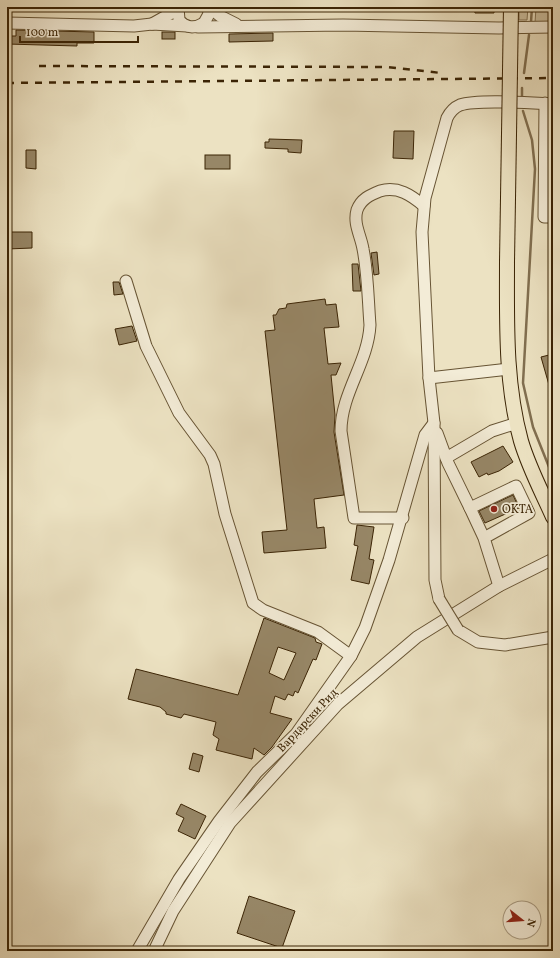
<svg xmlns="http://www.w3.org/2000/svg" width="560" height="958" font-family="Vollkorn,serif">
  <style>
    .green { fill: #cec2a2; stroke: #847354 }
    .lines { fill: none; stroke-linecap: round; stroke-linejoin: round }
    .stream { stroke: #816f50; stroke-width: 2.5 }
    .building { fill: #978767; stroke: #3b2405; fill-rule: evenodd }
    .minor-casing { stroke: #675434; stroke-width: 13 }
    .major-casing { stroke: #3b2405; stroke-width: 16 }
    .minor { stroke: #f3ecd7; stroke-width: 11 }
    .major { stroke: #ece2c2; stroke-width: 14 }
    .rail { stroke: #3b2405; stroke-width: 2.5; stroke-dasharray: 7 7; stroke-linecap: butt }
    .minor-bridge-casing { stroke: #675434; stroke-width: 13; stroke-linecap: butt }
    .major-bridge-casing { stroke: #3b2405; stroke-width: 16; stroke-linecap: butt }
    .minor-bridge { stroke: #f3ecd7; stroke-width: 11 }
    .major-bridge { stroke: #ece2c2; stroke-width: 14 }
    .poi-dot { fill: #8f2418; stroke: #f3ecd7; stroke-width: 1.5 }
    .labels { text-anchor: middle; stroke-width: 3.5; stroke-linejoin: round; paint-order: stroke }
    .poi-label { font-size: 12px; fill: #3b2405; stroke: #f3ecd7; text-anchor: start }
    .street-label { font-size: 12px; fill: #3b2405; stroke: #f3ecd7 }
  </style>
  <rect width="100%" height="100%" fill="#ece2c2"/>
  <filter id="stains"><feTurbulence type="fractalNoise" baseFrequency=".005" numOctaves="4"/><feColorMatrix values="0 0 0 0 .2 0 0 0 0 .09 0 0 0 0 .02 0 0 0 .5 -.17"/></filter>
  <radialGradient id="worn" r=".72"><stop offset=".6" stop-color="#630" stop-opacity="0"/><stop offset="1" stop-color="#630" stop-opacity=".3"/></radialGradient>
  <g class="green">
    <polygon points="519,7 528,7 527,20 519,20"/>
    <polygon points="536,7 553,7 553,22 535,23"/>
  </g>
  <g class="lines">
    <g class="stream">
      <polyline points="531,22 532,7"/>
      <polyline points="524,73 529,35"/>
      <polyline points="522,98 522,88"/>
      <polyline points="523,111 532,140 535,169 523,383 533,427 553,477"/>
    </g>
  </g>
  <g class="building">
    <polygon points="474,7 494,7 494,13 475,13"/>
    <polygon points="16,30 94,32 94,43 77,43 77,46 7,44 7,36 16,36"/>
    <rect x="162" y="32" width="13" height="7"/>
    <polygon points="273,33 273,41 229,42 229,34"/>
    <polygon points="394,131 414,131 413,159 393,158"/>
    <polygon points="269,139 302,140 301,153 288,152 288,149 265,148 265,142 269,142"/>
    <polygon points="26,150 36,150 36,169 26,168"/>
    <rect x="205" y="155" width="25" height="14"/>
    <polygon points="7,232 32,232 32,248 7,249"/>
    <polygon points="377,252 379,274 374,275 371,253"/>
    <polygon points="352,264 358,264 361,291 353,291"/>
    <polygon points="113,282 119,282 123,294 114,295"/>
    <polygon points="325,299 326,305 336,304 339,327 324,328 328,364 341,363 336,375 331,375 335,415 334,432 344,495 314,499 317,528 324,527 326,548 264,553 262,532 287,530 265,331 275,330 273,315 276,315 279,309 286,308 287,304"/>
    <polygon points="132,326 137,341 119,345 115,329"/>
    <polygon points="553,354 553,392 551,392 541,357"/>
    <polygon points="503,446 513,462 499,471 488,475 487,473 479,477 471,462"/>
    <polygon points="513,495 519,508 485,523 479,511"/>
    <polygon points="357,525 374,527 369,559 374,560 369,584 351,580 358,546 354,545"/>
    <path d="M264,618L315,638L316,642L322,644L316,660L313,659L298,693L295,691L293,696L288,694L285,700L275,696L270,713L292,719L272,747L264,755L254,748L252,759L216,750L219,739L213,735L216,722L184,714L181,718L166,714V712L160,707L128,699L136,669L238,695ZM278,647L296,653L284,680L269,673Z"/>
    <polygon points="193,753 203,756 199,772 189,769"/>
    <polygon points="181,804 206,816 195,839 178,831 184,818 176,814"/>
    <polygon points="249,896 295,911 282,948 237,933"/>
  </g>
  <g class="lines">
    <g class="minor-casing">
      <g id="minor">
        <path d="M178,7L179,20C186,28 194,29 204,23L209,14L208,7"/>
        <polyline points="209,7 220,16 236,24"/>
        <polyline points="7,23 134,26 152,24 187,26"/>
        <polyline points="152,24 177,10"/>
        <polyline points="198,27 343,25 499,28 553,27"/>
        <polyline points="545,103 544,217 553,217"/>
        <polyline points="126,281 146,346 179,413 210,455 214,464 225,514 253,603 263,610 318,632 351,656"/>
        <polyline points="429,378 509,369"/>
        <polyline points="437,433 448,463 470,508"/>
        <polyline points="446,458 492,431 517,423"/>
        <path d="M403,518H354L341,431C341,393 368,363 370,325C368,300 368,274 363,249C361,236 353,224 357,210C361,199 370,195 380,191C398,186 411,195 424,206"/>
        <polyline points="484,538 529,513 516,486 470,508 484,538 499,586"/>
        <path d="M439,599L435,580L434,423L429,378L422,232L425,198L447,118C450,112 453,108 460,105C477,99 532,103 553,104"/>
        <polyline points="458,630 478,642 505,645 553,637"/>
        <polyline points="137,951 179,879 219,821 257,772 296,734 351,656 365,628 389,560 425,435 434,423"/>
        <polyline points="154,951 173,911 230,823 338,704 417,637 499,586 553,559"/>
      </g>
    </g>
    <g class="major-casing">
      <path id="major" d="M507,262C507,322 505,383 521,441C529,468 542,492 553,517"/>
    </g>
    <use href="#minor" class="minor"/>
    <use href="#major" class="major"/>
    <g class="rail">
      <polyline points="39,66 387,67 441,73"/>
      <polyline points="7,83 553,78"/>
    </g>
    <g class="minor-bridge-casing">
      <polyline id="minor-bridge" points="439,599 458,630"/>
    </g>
    <g class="major-bridge-casing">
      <polyline id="major-bridge" points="507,262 511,7"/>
    </g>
    <use href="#minor-bridge" class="minor-bridge"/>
    <use href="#major-bridge" class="major-bridge"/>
  </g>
  <circle class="poi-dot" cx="494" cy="509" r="4"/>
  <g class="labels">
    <g class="poi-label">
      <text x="502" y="513">OKTA</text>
    </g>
    <g class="street-label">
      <text transform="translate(307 720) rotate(-47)" y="4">Вардарски Рид</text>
    </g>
  </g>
  <rect width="560" height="958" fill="none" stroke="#ece2c2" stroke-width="24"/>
  <rect x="8" y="8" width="544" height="942" fill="none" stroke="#3b2405" stroke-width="2"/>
  <rect x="12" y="12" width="536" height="934" fill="none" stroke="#3b2405"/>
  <g transform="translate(522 920) rotate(107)"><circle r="19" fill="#f3ecd7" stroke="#a99c83"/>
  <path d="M0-3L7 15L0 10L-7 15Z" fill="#8f2418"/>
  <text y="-6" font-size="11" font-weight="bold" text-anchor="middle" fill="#3b2405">N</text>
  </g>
  <path d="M20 36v6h118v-6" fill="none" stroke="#3b2405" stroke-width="2"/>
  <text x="26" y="36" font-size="12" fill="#3b2405" stroke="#f3ecd7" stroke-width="3" paint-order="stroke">100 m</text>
  <rect width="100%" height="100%" filter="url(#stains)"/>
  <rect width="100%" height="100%" fill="url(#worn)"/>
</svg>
